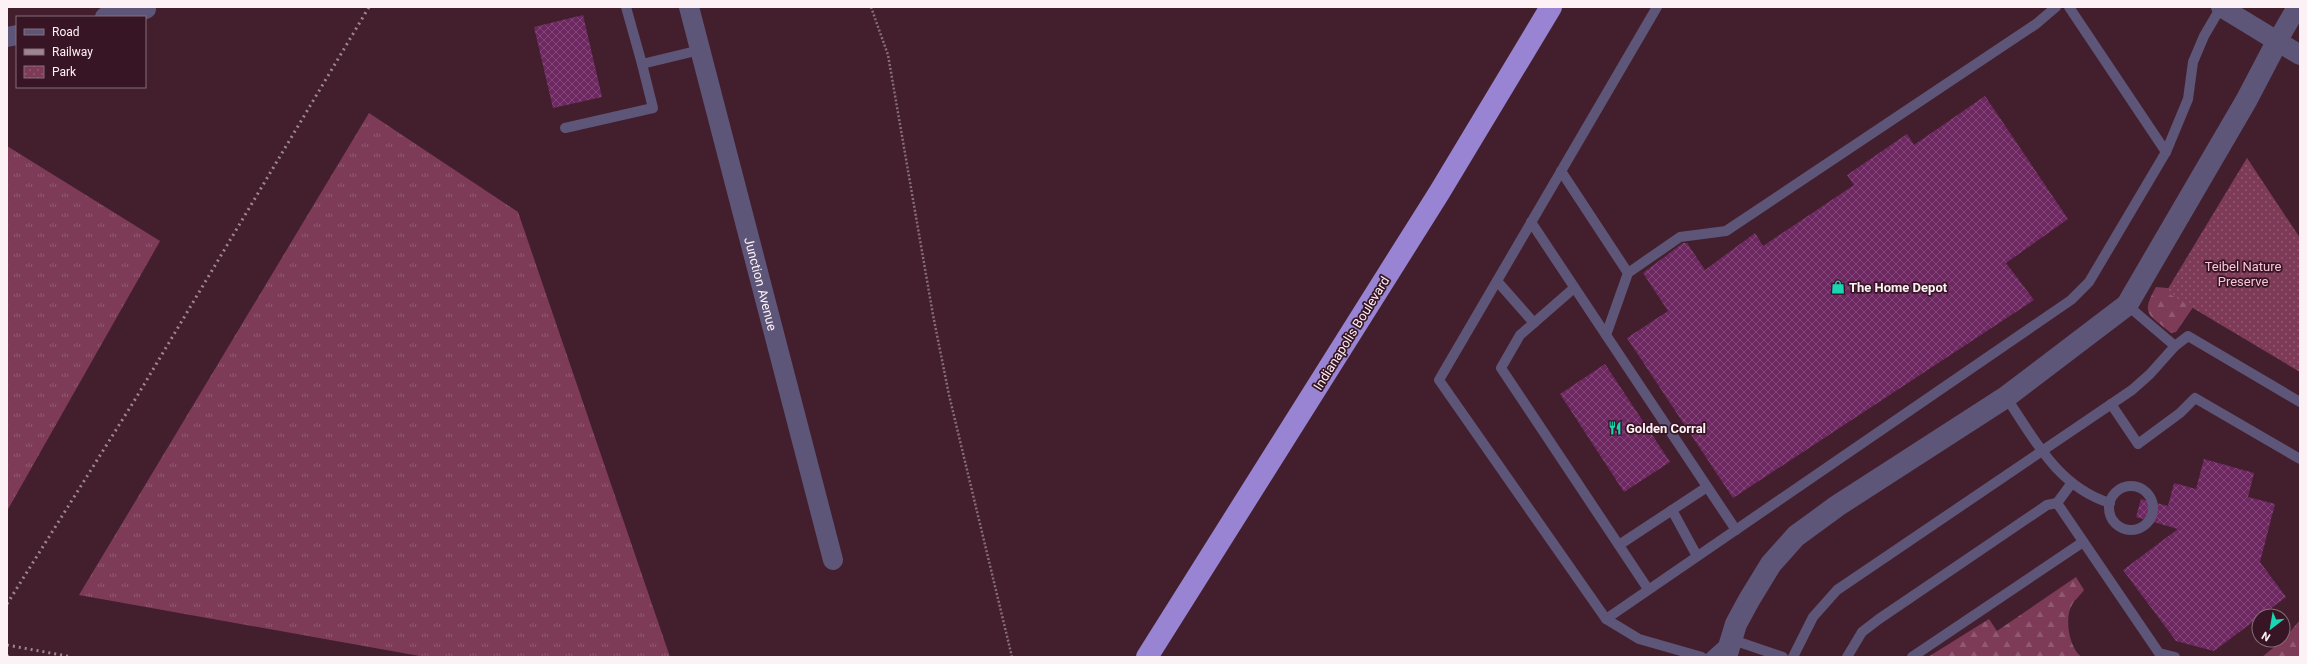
<svg xmlns="http://www.w3.org/2000/svg" width="2307" height="664" font-family="Roboto,sans-serif">
  <style>
    .grass { fill: url(#grass-tufts) }
    .forest { fill: url(#forest-firs) }
    .park { fill: url(#park-dots) }
    .building { fill: url(#building-cross-hatch) }
    .lines { fill: none; stroke-linecap: round; stroke-linejoin: round }
    .path { stroke: #876c77; stroke-width: 2.5; stroke-dasharray: 2 2; stroke-linecap: butt }
    .service { stroke: #5e5678; stroke-width: 10 }
    .minor { stroke: #5e5678; stroke-width: 20 }
    .tertiary { stroke: #5e5678; stroke-width: 22 }
    .trunk { stroke: #9884d2; stroke-width: 22 }
    .rail { stroke: #9d868f; stroke-width: 3; stroke-dasharray: 2 4; stroke-linecap: butt }
    .labels { text-anchor: middle; stroke-width: 3.5; stroke-linejoin: round; paint-order: stroke }
    .park-label { font-size: 13px; fill: #f8c6d8; stroke: #381524 }
    .street-label { font-size: 13px; fill: #fcf2f5; stroke: #381524 }
    .poi-label { font-size: 13px; font-weight: bold; fill: #fcf2f5; stroke: #381524; text-anchor: start }
  </style>
  <defs>
    <pattern id="grass-tufts" width="24" height="20" patternUnits="userSpaceOnUse"><rect width="24" height="20" fill="#7e3b58"/><path d="M3 7l-1-3M5 7V3M7 7l1-3M15 17l-1-3M17 17v-4M19 17l1-3" fill="none" stroke="#915871"/></pattern>
    <pattern id="forest-firs" width="22" height="20" patternUnits="userSpaceOnUse"><rect width="22" height="20" fill="#7e3b58"/><path d="M5 1l3.5 6h-7zM16 11l3.5 6h-7z" fill="#915871"/></pattern>
    <pattern id="park-dots" width="8" height="8" patternUnits="userSpaceOnUse"><rect width="8" height="8" fill="#7e3b58"/><path d="M2 2h.1M6 6h.1" fill="none" stroke="#915871" stroke-width="1.8" stroke-linecap="round"/></pattern>
    <pattern id="building-cross-hatch" width="8" height="8" patternUnits="userSpaceOnUse"><rect width="8" height="8" fill="#6d2761"/><path d="M0 0l8 8M0 8l8-8" fill="none" stroke="#834778"/></pattern>
  </defs>
  <rect width="100%" height="100%" fill="#431f2e"/>
  <g class="grass">
    <polygon points="369,113 518,212 670,657 425,657 79,595"/>
    <polygon points="7,146 160,241 7,511"/>
  </g>
  <g class="forest">
    <path d="M2156,287L2178,289L2196,303L2176,332L2171,333C2149,314 2140,315 2156,287Z"/>
    <path d="M2076,577L2084,590C2081,595 2075,599 2072,605C2064,617 2069,649 2082,657H1928L1989,619L1997,631Z"/>
    <polygon points="2300,620 2300,657 2262,657 2283,640"/>
  </g>
  <polygon class="park" points="2247,158 2300,238 2300,372 2166,292"/>
  <g class="building">
    <polygon points="583,15 602,97 553,108 534,27"/>
    <polygon points="1985,96 2068,219 2006,263 2034,300 1733,498 1627,338 1668,311 1643,273 1683,243 1687,243 1705,270 1755,233 1763,246 1854,185 1847,175 1907,134 1914,145"/>
    <polygon points="1605,364 1670,462 1624,492 1560,394"/>
    <polygon points="2204,459 2254,473 2248,497 2275,504 2260,562 2286,597 2214,651 2176,641 2123,570 2178,529 2136,517 2141,499 2168,506 2174,483 2196,489"/>
  </g>
  <g class="lines">
    <polyline class="path" points="871,7 888,55 933,315 949,395 1012,657"/>
    <g class="service">
      <polyline points="626,7 642,64"/>
      <polyline points="1657,7 1439,380 1606,619 1639,639 1702,657"/>
      <polyline points="2069,7 2166,152 2188,99 2193,62 2204,36 2221,7"/>
      <polyline points="565,128 653,108 642,64 700,50"/>
      <polyline points="1561,171 1628,273"/>
      <polyline points="1531,222 1606,335"/>
      <polyline points="1497,281 1534,323"/>
      <polyline points="1574,288 1520,335 1501,368 1648,589"/>
      <polyline points="2127,305 2175,346 2188,336 2300,402"/>
      <path d="M2006,397C2034,439 2058,487 2110,503"/>
      <polyline points="2111,404 2138,444 2180,413 2195,398 2300,459"/>
      <polyline points="2071,484 2057,503 2159,653 2175,657"/>
      <circle cx="2131" cy="508" r="22"/>
      <polyline points="1672,510 1697,556"/>
      <polyline points="1736,530 1606,335 1628,273 1680,237 1726,231 2036,24 2056,7"/>
      <polyline points="1619,545 1707,487"/>
      <polyline points="1606,619 2071,300 2089,282 2166,152"/>
      <polyline points="1710,657 1730,639 1783,657"/>
      <polyline points="1793,657 1813,617 1837,590 2132,390 2150,374 2175,346"/>
      <polyline points="1847,657 1862,632 1879,619 2047,505 2057,503"/>
      <polyline points="1912,657 2083,542"/>
    </g>
    <g class="minor">
      <path id="s1" d="M689,7L833,560"/>
      <polyline points="2221,7 2300,55"/>
      <polyline points="105,17 146,9"/>
      <polyline points="7,37 17,35"/>
      <polyline points="2278,40 2297,7"/>
    </g>
    <polyline class="tertiary" points="1726,657 1736,624 1749,600 1771,564 1796,536 1837,506 2006,397 2127,305 2246,101 2278,40"/>
    <polyline class="trunk" points="1147,657 1439,193 1551,7"/>
    <g class="rail">
      <polyline points="7,604 136,398 369,7"/>
      <polyline points="7,645 72,657"/>
      <polyline points="7,656 13,657"/>
    </g>
  </g>
  <defs>
    <g id="shop-bare" transform="scale(1.08)"><path d="M-5-2.5h2.3a2.7 3.5 0 0 1 5.4 0H5L5.5 6h-11ZM-1.5-2.5h3a1.5 2.3 0 0 0-3 0Z" fill="#19d5b2" stroke="#381524" stroke-width="2.5" paint-order="stroke"/></g>
    <g id="restaurant-bare" transform="scale(1.08)"><path d="M-5-6h1v4h1v-4h1v4h1v-4h1v5L-1.5 .5V6h-2V.5L-5-1ZM5-6V6H3V1.5H1.5Q1.5-4 5-6Z" fill="#19d5b2" stroke="#381524" stroke-width="2.5" paint-order="stroke"/></g>
  </defs>
  <g fill-rule="evenodd">
    <use href="#shop-bare" x="1838" y="287"/>
    <use href="#restaurant-bare" x="1615" y="428"/>
  </g>
  <g class="labels">
    <g class="park-label">
      <text x="2243" y="271">Teibel Nature<tspan x="2243" dy="15">Preserve</tspan></text>
    </g>
    <g class="street-label">
      <text dy="5" stroke="none"><textPath href="#s1" startOffset="286">Junction Avenue</textPath></text>
      <text transform="translate(1351 333) rotate(-58)" y="5">Indianapolis Boulevard</text>
    </g>
    <g class="poi-label">
      <text x="1849" y="292">The Home Depot</text>
      <text x="1626" y="433">Golden Corral</text>
    </g>
  </g>
  <rect width="2307" height="664" fill="none" stroke="#fcf2f5" stroke-width="16"/>
  <rect x="16" y="16" width="130" height="72" fill="#381524" stroke="#866d78"/>
  <rect x="24" y="29" width="20" height="6" fill="#5e5678" stroke="#866d78"/>
  <text x="52" y="36" font-size="12" fill="#fcf2f5">Road</text>
  <rect x="24" y="49" width="20" height="6" fill="#9d868f" stroke="#866d78"/>
  <text x="52" y="56" font-size="12" fill="#fcf2f5">Railway</text>
  <rect x="24" y="66" width="20" height="12" fill="url(#park-dots)" stroke="#866d78"/>
  <text x="52" y="76" font-size="12" fill="#fcf2f5">Park</text>
  <g transform="translate(2271 628) rotate(211)"><circle r="19" fill="#381524" stroke="#866d78"/>
  <path d="M0-3L7 15L0 10L-7 15Z" fill="#19d5b2"/>
  <text y="-6" font-size="11" font-weight="bold" text-anchor="middle" fill="#fcf2f5">N</text>
  </g>
</svg>
